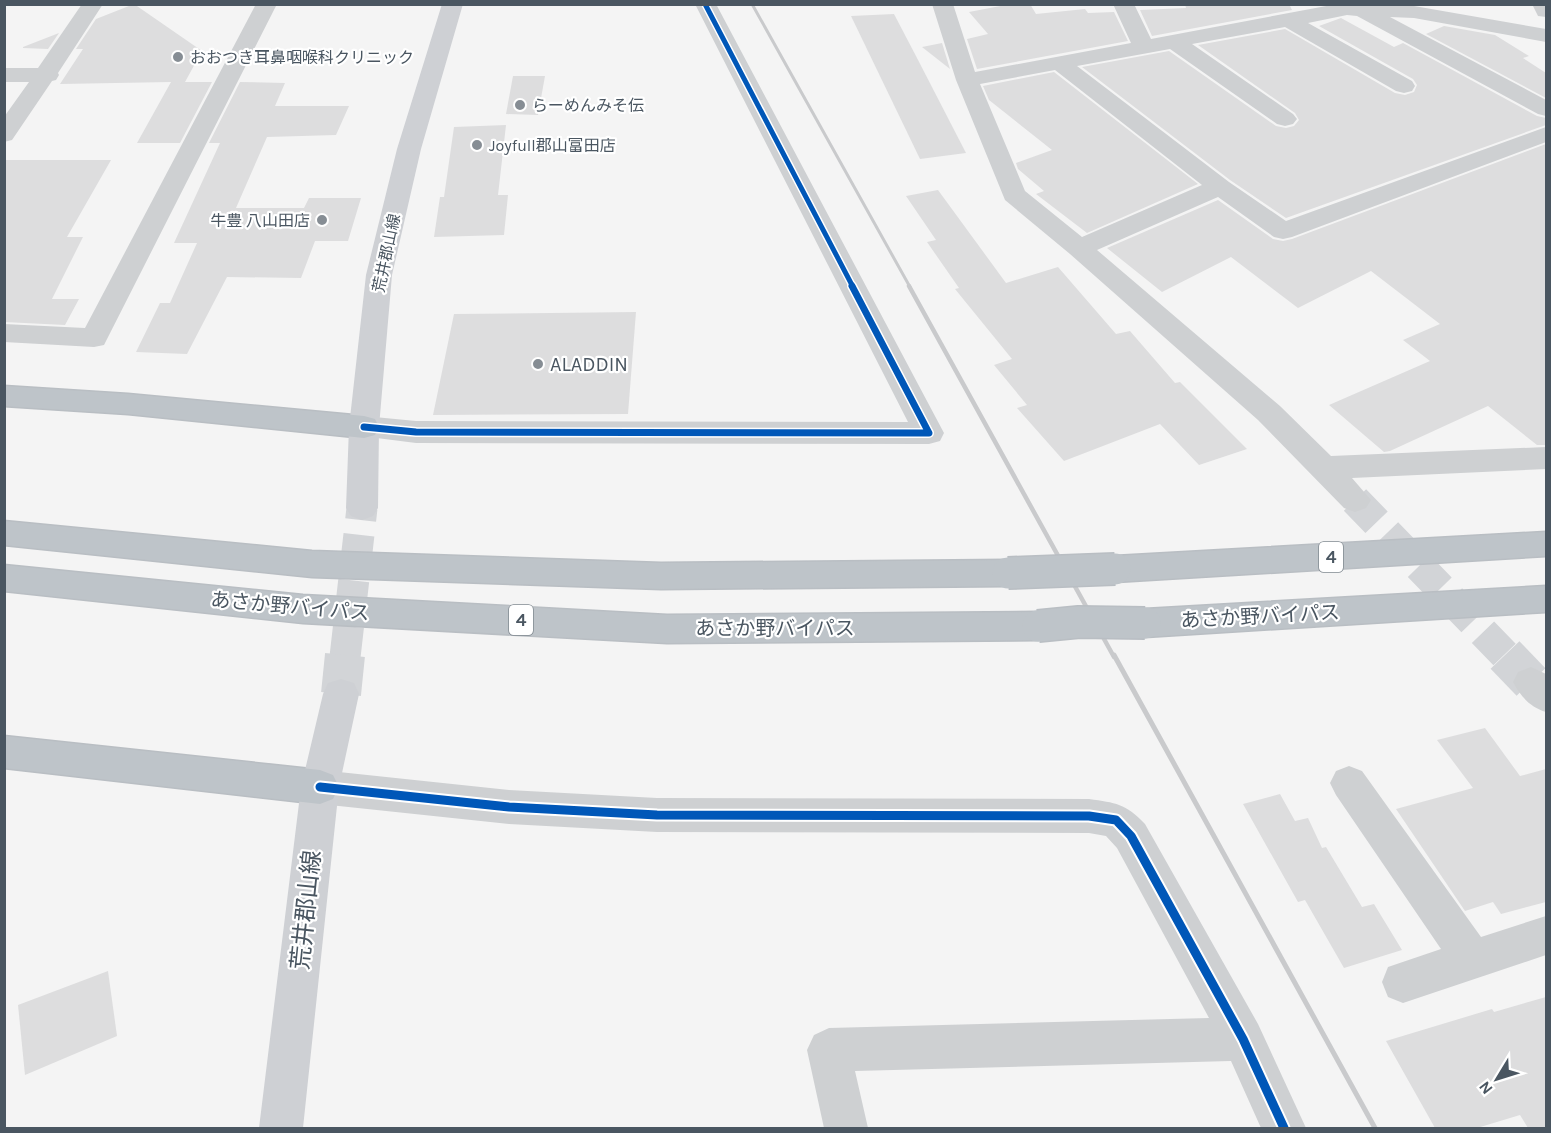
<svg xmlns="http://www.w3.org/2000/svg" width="1551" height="1133" font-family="Karla,'Noto Sans JP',sans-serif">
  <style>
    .building { fill: #ddddde }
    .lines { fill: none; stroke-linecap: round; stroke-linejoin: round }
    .street-tunnel-far1 { stroke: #d2d4d7; stroke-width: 31; stroke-dasharray: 31 15; stroke-linecap: butt }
    .street-tunnel { stroke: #d2d4d7; stroke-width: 40; stroke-dasharray: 40 20; stroke-linecap: butt }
    .secondary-tunnel-far1 { stroke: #d2d4d7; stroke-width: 31; stroke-dasharray: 31 15; stroke-linecap: butt }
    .secondary-tunnel { stroke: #d2d4d7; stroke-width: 40; stroke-dasharray: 40 20; stroke-linecap: butt }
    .highway-casing { stroke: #b9bec3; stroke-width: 3 }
    .street { fill: #ced0d2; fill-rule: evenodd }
    .secondary { fill: #ced0d4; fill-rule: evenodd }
    .highway { fill: #bec4c9; fill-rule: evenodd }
    .rail-far2 { stroke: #c9cacc; stroke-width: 3 }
    .rail-far1 { stroke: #c9cacc; stroke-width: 4.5 }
    .rail { stroke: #c9cacc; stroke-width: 5 }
    .highway-bridge-casing { stroke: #b9bec3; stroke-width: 34; stroke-linecap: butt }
    .highway-bridge { stroke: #bec4c9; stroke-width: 31 }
    .cycleway-far2-casing { stroke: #fff; stroke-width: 8 }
    .cycleway-far1-casing { stroke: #fff; stroke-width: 10 }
    .cycleway-casing { stroke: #fff; stroke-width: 13 }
    .cycleway-far2 { stroke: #0057b8; stroke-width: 5 }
    .cycleway-far1 { stroke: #0057b8; stroke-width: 7 }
    .cycleway { stroke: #0057b8; stroke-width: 9 }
    .poi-dot { fill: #868d94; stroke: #fff; stroke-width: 2 }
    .labels { text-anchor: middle; stroke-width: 4.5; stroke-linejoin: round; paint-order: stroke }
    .far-poi-label { font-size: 16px; fill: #4a5661; stroke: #fff; text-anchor: start }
    .far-street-label { font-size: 16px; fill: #4a5661; stroke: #fff }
    .shield { fill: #fff; stroke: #808990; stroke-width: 1.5 }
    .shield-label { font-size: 18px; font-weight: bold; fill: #4a5661 }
    .poi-label { font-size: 20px; fill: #4a5661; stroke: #fff; text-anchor: start }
    .street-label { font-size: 20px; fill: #4a5661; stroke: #fff }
    .near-street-label { font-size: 24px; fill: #4a5661; stroke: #fff }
  </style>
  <rect width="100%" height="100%" fill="#f4f4f4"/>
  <g class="building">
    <polygon points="134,4 202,51 185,82 212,82 180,143 137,143 171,82 60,84 83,49 76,49 96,19"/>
    <polygon points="1011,4 1030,4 1036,14 1085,9 1088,13 1114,12 1128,41 977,69 967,39 988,34 969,12"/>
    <polygon points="1185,4 1289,4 1292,10 1152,36 1140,10 1186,8"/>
    <polygon points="894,14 917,58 966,153 920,159 851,16"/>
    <polygon points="1341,18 1394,47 1403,43 1537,116 1546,118 1546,125 1286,218 1230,180 1082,67 1169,51 1276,126 1286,128 1294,126 1299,120 1295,113 1198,45 1285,29 1395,93 1405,95 1414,92 1417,85 1413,79 1319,26"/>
    <polygon points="1444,26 1495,35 1529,56 1523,58 1546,73 1546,98 1426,34"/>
    <polygon points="59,33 48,49 23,48 23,47"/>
    <polygon points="942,43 950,69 922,47"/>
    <polygon points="1054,72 1198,184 1087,233 1036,194 1044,191 1018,169 1016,163 1052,150 989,100 983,86"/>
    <polygon points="513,76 545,76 538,115 506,114"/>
    <polygon points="240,82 285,83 275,106 349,106 336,135 267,137 236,208 304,208 309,198 361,198 348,241 315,241 301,278 227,277 187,354 136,352 160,303 170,303 197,243 174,243 220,143 209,143"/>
    <polygon points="506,125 498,195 508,195 504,235 434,237 440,197 444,197 454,127"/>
    <polygon points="1546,144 1546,445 1537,445 1488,406 1390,451 1384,452 1329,405 1430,361 1403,340 1440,324 1371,271 1298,308 1231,257 1162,292 1107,248 1218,200 1273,239 1283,241 1292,239"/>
    <polygon points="4,160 111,160 67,237 83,237 52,299 79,299 65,325 4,322"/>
    <polygon points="938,190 1006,283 1058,267 1116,334 1130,331 1175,383 1180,382 1247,449 1199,465 1160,424 1064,461 1017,408 1027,405 994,365 1012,359 955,289 959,288 927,242 936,240 906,196"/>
    <polygon points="636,312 628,414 433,415 454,314"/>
    <polygon points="1485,728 1520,776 1546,769 1546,902 1501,914 1493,902 1465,911 1396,809 1473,788 1437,740"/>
    <polygon points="1280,794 1295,821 1308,818 1322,848 1326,847 1362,907 1374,904 1402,950 1344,968 1305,900 1298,902 1243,804"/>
    <polygon points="108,971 117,1036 25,1075 18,1005"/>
    <polygon points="1546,997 1546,1128 1528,1128 1520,1115 1477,1128 1435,1128 1386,1041 1492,1009 1494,1012"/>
  </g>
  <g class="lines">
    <polyline class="street-tunnel-far1" points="1355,500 1507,657"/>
    <polyline class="street-tunnel" points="1505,655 1531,682"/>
    <polyline class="secondary-tunnel-far1" points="345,657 362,508"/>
    <polyline class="secondary-tunnel" points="341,694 345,655"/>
    <g class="highway-casing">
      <g id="highway">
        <polygon points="4,386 128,394 364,416 375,419 379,427 375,435 364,438 128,414 4,406"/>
        <polygon points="4,521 312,551 661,563 1008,560 1020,564 1025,573 1020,582 1008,586 661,589 312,577 4,545"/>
        <polygon points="1546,532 1546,556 1115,582 1103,578 1098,569 1103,560 1115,556"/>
        <polygon points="4,565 303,595 667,615 1038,612 1050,616 1055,626 1050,636 1038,640 667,643 303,623 4,591"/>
        <polygon points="1546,586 1546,612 1145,637 1133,633 1128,623 1133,613 1145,609"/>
        <polygon points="4,736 320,770 333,775 339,787 333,799 320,804 4,768"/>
      </g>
    </g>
    <g class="street">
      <polygon points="82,4 103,4 58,73 59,75 56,80 52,81 12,140 4,142 4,117 29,82 4,82 4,68 38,68"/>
      <polygon points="256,4 277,4 104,345 94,347 4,342 4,324 85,328"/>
      <polygon points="695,4 716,4 944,433 940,441 929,444 416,443 353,435 349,427 353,419 364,416 416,421 908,422"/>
      <path d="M932,4H953L975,72L1131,43L1113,4H1134L1151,39L1337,4L1414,6L1546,29V42L1414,18L1390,17L1546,100V116L1538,114L1357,16L1347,15L1308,23L1412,81L1415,86L1412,91L1404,93L1396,91L1285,27L1192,44L1293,114L1297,119L1293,124L1285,126L1277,124L1170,49L1077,66L1229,182L1286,221L1546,127V142L1292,237L1283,239L1274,237L1218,197L1097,250L1280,406L1331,456L1546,447V469L1352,478L1371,500L1366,508L1355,512L1344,508L1258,420L1070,254L1005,200L956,80ZM1055,70L1202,185L1082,237L1025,191L980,84Z"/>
      <polygon points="1532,4 1546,4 1546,17 1538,16"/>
      <path d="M1531,667L1546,674V712C1530,707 1521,697 1513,682L1518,672Z"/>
      <polygon points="1349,766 1362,771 1481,937 1546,916 1546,955 1403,1003 1388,997 1382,982 1388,967 1441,949 1336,795 1330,783 1336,771"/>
      <path d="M320,770L509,790L657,798L1089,799C1116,803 1125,803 1145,824L1258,1024L1306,1128H1261L1231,1061L855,1071L868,1128H824L807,1050L814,1035L829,1028L1209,1018L1117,848L1106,836L1089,833L657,832L509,824L320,804L307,799L301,787L307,775Z"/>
    </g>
    <g class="secondary">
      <polygon points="442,4 463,4 421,149 392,275 379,427 378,508 373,516 362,520 351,516 346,508 349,427 366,275 397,149"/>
      <polygon points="341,679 354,683 359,694 339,787 303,1128 259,1128 301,787 323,694 328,683"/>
    </g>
    <use href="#highway" class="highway"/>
    <polyline class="rail-far2" points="752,4 910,287"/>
    <polyline class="rail-far1" points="909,286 1114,657"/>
    <polyline class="rail" points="1114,655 1375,1128"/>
    <g class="highway-bridge-casing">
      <g id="highway-bridge">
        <polyline points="1008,573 1115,569"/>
        <polyline points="1038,626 1079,622 1145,623"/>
      </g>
    </g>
    <use href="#highway-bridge" class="highway-bridge"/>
    <g class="cycleway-far2-casing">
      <polyline id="cycleway-far2" points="705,4 853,287"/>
    </g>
    <g class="cycleway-far1-casing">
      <polyline id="cycleway-far1" points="364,427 416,432 929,433 852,286"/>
    </g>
    <g class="cycleway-casing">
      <polyline id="cycleway" points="320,787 509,807 657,815 1089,816 1116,820 1131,836 1243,1039 1284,1128"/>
    </g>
    <use href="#cycleway-far2" class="cycleway-far2"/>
    <use href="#cycleway-far1" class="cycleway-far1"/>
    <use href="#cycleway" class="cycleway"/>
  </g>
  <g class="poi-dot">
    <circle cx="178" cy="57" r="6"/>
    <circle cx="520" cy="105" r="6"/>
    <circle cx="477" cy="145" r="6"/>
    <circle cx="322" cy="220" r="6"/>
    <circle cx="538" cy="364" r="6"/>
  </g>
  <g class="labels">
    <g class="far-poi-label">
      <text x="190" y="63">おおつき耳鼻咽喉科クリニック</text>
      <text x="532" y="111">らーめんみそ伝</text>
      <text x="489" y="151">Joyfull郡山富田店</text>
      <text x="310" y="226" text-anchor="end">牛豊 八山田店</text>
    </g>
    <g class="far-street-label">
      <text transform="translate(386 253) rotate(-78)" y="6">荒井郡山線</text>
    </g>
    <g class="shield">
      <rect x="1319" y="542" width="24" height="30" rx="4.5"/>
      <rect x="509" y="605" width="24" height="30" rx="4.5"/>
    </g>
    <g class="shield-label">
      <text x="1331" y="563">4</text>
      <text x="521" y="626">4</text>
    </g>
    <g class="poi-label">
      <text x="550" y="371">ALADDIN</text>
    </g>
    <g class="street-label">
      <text transform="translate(290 606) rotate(5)" y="7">あさか野バイパス</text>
      <text transform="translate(1260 616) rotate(-3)" y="7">あさか野バイパス</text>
      <text x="775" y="635">あさか野バイパス</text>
    </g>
    <g class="near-street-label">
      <text transform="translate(306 910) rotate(-84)" y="8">荒井郡山線</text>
    </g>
  </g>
  <rect width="1551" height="1133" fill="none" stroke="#4a5661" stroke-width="12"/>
  <g transform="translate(1497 1079) rotate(232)" stroke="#ffffff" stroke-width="4.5" paint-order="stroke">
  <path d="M0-4.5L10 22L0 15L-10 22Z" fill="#4a5661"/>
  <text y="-9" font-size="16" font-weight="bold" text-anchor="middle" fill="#4a5661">N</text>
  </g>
</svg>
